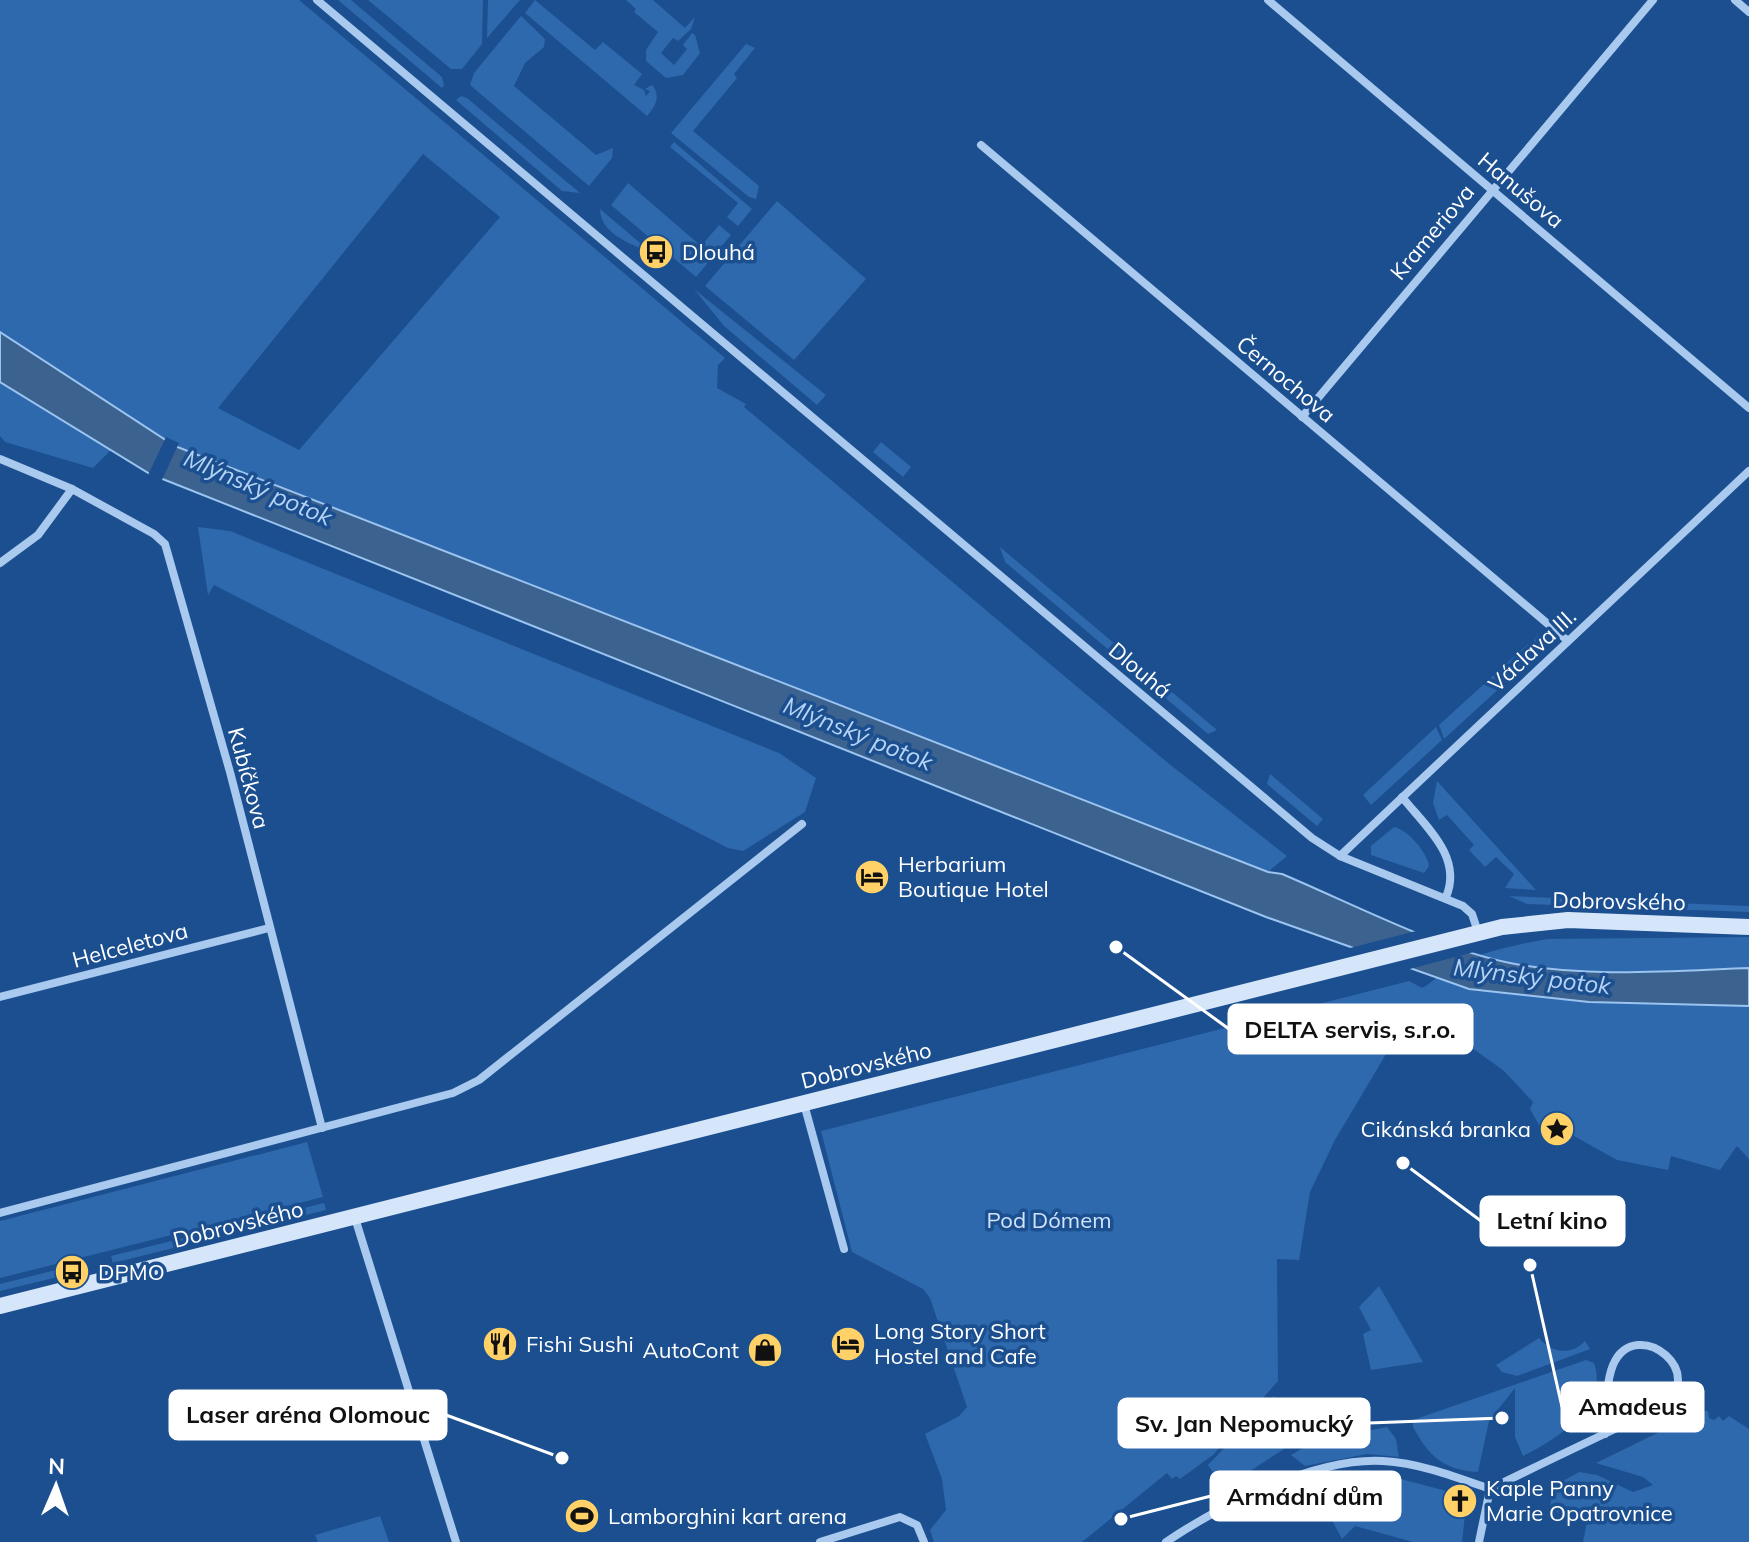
<svg xmlns="http://www.w3.org/2000/svg" width="1749" height="1542" font-family="Mulish,sans-serif">
  <style>
    .green { fill: #2e69ad; fill-rule: evenodd }
    .water { fill: #3c6290; stroke: #9cc4f0; stroke-width: 2 }
    .pier { fill: #1b4f8f }
    .lines { fill: none; stroke-linecap: round; stroke-linejoin: round }
    .street { stroke: #a9c9ee; stroke-width: 8 }
    .secondary { stroke: #d6e6fa; stroke-width: 16 }
    .labels { text-anchor: middle; stroke-width: 7; stroke-linejoin: round; paint-order: stroke }
    .street-label { font-size: 22px; fill: #fff; stroke: #1b4f8f }
    .poi-label { font-size: 22px; fill: #fff; stroke: #1b4f8f; text-anchor: start }
    .park-label { font-size: 22px; fill: #cfe3fa; stroke: #1b4f8f }
    .water-label { font-size: 24px; font-style: italic; fill: #b5d3f5; stroke: #1b4f8f }
    .leader { fill: none; stroke: #fff; stroke-width: 3 }
    .callout-dot { fill: #fff; stroke: #1b4f8f; stroke-width: 3 }
    .callout { fill: #fff; stroke: #fff; stroke-width: 3 }
    .callout-label { font-size: 24px; text-anchor: middle; font-weight: bold; fill: #111 }
  </style>
  <rect width="100%" height="100%" fill="#1b4f8f"/>
  <g class="green">
    <path d="M0,0H299L725,358L718,365L717,388L746,404L744,407L1168,763L1287,856L1268,872L165,441L0,332ZM423,154L500,217L299,450L218,408Z"/>
    <polygon points="338,0 351,0 442,77 444,85 442,88"/>
    <polygon points="368,0 483,0 482,44 462,69 451,69"/>
    <polygon points="488,0 520,0 487,38"/>
    <path d="M535,0L595,50L603,42L642,74L634,85L644,90L646,96L650,91L645,89L652,85C661,96 656,106 647,116L525,13Z"/>
    <polygon points="626,0 653,0 685,28 695,17 691,29 678,41 673,38 661,53 674,65 687,49 683,45 692,33 695,35 700,53 683,75 666,78 646,61 646,50 658,32 634,12 636,9"/>
    <polygon points="521,16 545,39 544,47 525,63 514,86 596,155 613,148 612,158 589,186 470,85 474,73"/>
    <polygon points="746,44 755,48 734,74 737,78 693,131 759,186 756,199 749,197 671,133"/>
    <polygon points="461,96 467,98 580,193 562,191 456,100"/>
    <polygon points="674,142 752,209 738,226 727,217 738,203 670,147"/>
    <polygon points="628,183 701,246 719,225 731,235 696,277 611,205"/>
    <polygon points="777,201 866,279 794,360 705,286"/>
    <path d="M600,209L652,253C633,245 600,234 600,209Z"/>
    <polygon points="694,289 826,395 817,405 724,326"/>
    <polygon points="0,382 111,450 93,468 5,442 0,436"/>
    <polygon points="881,442 911,467 903,477 873,452"/>
    <polygon points="198,527 230,531 779,753 816,778 805,812 743,851 728,848 214,585 208,595"/>
    <polygon points="1000,547 1217,730 1208,734 1005,562"/>
    <polygon points="1538,634 1541,642 1537,654 1444,739 1439,725 1528,644 1531,646"/>
    <polygon points="1436,727 1442,740 1371,805 1363,795"/>
    <polygon points="1270,774 1323,819 1317,826 1267,784"/>
    <polygon points="1437,781 1536,890 1505,888 1514,874 1496,857 1485,867 1469,850 1474,845 1447,815 1439,820 1433,803"/>
    <path d="M1394,827C1407,829 1427,852 1429,866L1424,873L1371,855V846Z"/>
    <polygon points="1509,896 1749,906 1749,912 1527,904"/>
    <path d="M1749,937V1159L1737,1146L1720,1170L1671,1156L1668,1170L1617,1160L1556,1126L1543,1132L1530,1109L1533,1102L1503,1070L1414,1007L1335,1140L1310,1192L1299,1260L1277,1259L1278,1381L1213,1455L1180,1479L1176,1476L1172,1479L1167,1473L1082,1542H934L930,1530L946,1510L942,1479L925,1434L959,1416L967,1407L930,1298L923,1289L852,1252L821,1131L1409,981L1422,988C1435,982 1441,970 1450,966C1480,953 1514,945 1547,939Z"/>
    <polygon points="307,1142 323,1197 0,1278 0,1221"/>
    <polygon points="324,1203 326,1210 113,1263 111,1256"/>
    <polygon points="60,1269 62,1276 0,1291 0,1284"/>
    <polygon points="1379,1286 1423,1362 1371,1370 1363,1334 1371,1330 1359,1307"/>
    <path d="M1539,1338C1552,1353 1571,1356 1585,1341L1590,1349L1517,1376L1502,1372L1496,1365Z"/>
    <path d="M1586,1360L1594,1363C1610,1406 1554,1441 1523,1456L1515,1437V1388L1489,1421L1478,1472C1443,1470 1429,1456 1413,1427V1420Z"/>
    <polygon points="1274,1396 1295,1421 1297,1435 1293,1443 1224,1488 1208,1465"/>
    <polygon points="1696,1401 1704,1405 1701,1411 1708,1411 1709,1418 1714,1420 1719,1416 1723,1421 1729,1416 1749,1429 1749,1542 1583,1542 1588,1517 1549,1511 1554,1486 1579,1472 1597,1475 1633,1492 1653,1485 1643,1477 1596,1463 1688,1418 1695,1426"/>
    <polygon points="1387,1427 1396,1439 1399,1457 1367,1454 1305,1466 1291,1455 1315,1441"/>
    <polygon points="1367,1470 1450,1492 1448,1500 1455,1513 1465,1515 1462,1542 1413,1542 1355,1526 1342,1539 1320,1498 1340,1489 1338,1480"/>
    <polygon points="380,1516 389,1542 318,1542 315,1535"/>
  </g>
  <path class="water" d="M0,332L175,446L1268,872L1282,874C1351,903 1439,949 1510,963C1588,978 1670,971 1749,968V1006L1589,1002L1469,989L1266,917L150,474L0,382Z"/>
  <g class="pier">
    <polygon points="166,437 179,443 161,482 147,477"/>
    <polygon points="1420,930 1474,952 1406,970 1346,949"/>
  </g>
  <g class="lines">
    <g class="street">
      <polyline points="317,0 1312,838 1340,856 1463,906 1472,914 1478,932"/>
      <polyline points="1268,0 1749,408"/>
      <polyline points="1735,0 1749,12"/>
      <polyline points="981,145 1568,641"/>
      <polyline points="1302,417 1653,0"/>
      <polyline points="0,459 72,489 154,534 165,544 230,772 322,1128"/>
      <polyline points="0,563 38,535 72,489"/>
      <path d="M1402,797C1426,827 1463,857 1446,897"/>
      <polyline points="1340,856 1749,471"/>
      <polyline points="0,997 269,928"/>
      <polyline points="804,1104 844,1249"/>
      <polyline points="0,1213 453,1093 479,1080 802,824"/>
      <polyline points="355,1218 456,1542"/>
      <polyline points="820,1542 900,1517 917,1525 924,1542"/>
      <path d="M1166,1542C1221,1505 1316,1457 1383,1461C1420,1463 1456,1477 1490,1489C1545,1462 1600,1436 1655,1410C1717,1377 1636,1312 1613,1365C1605,1385 1607,1412 1605,1434"/>
      <polyline points="1479,1542 1490,1489"/>
    </g>
    <polyline class="secondary" points="0,1306 1502,927 1568,920 1749,927"/>
  </g>
  <defs>
    <g id="bus-disc" transform="scale(1.8)"><circle r="9.5" fill="#ffd166" stroke="#1b4f8f"/><path d="M-5-6H5V4H4V6H2V4H-2V6H-4V4H-5ZM-3.5-4V0h7V-4ZM-3.5 1.2v1.5H-2V1.2ZM2 1.2v1.5H3.5V1.2Z" fill="#111"/></g>
    <g id="hotel-disc" transform="scale(1.8)"><circle r="9.5" fill="#ffd166" stroke="#1b4f8f"/><path d="M-6-4.5h1.5V1H6V5H4.5V3h-9V5H-6ZM-4 0a1.8 1.8 0 1 1 3.6 0ZM.5 0V-2.5h3Q6-2.5 6 0Z" fill="#111"/></g>
    <g id="sight-disc" transform="scale(1.8)"><circle r="9.5" fill="#ffd166" stroke="#1b4f8f"/><path d="M0-6L1.8-2.2L6-1.7L2.9 1.2L3.7 5.4L0 3.3L-3.7 5.4L-2.9 1.2L-6-1.7L-1.8-2.2Z" fill="#111"/></g>
    <g id="restaurant-disc" transform="scale(1.8)"><circle r="9.5" fill="#ffd166" stroke="#1b4f8f"/><path d="M-5-6h1v4h1v-4h1v4h1v-4h1v5L-1.5 .5V6h-2V.5L-5-1ZM5-6V6H3V1.5H1.5Q1.5-4 5-6Z" fill="#111"/></g>
    <g id="shop-disc" transform="scale(1.8)"><circle r="9.5" fill="#ffd166" stroke="#1b4f8f"/><path d="M-5-2.5h2.3a2.7 3.5 0 0 1 5.4 0H5L5.5 6h-11ZM-1.5-2.5h3a1.5 2.3 0 0 0-3 0Z" fill="#111"/></g>
    <g id="church-disc" transform="scale(1.8)"><circle r="9.5" fill="#ffd166" stroke="#1b4f8f"/><path d="M-1.2-6h2.4v3.5h3.3v2.4h-3.3V6h-2.4V-.1h-3.3v-2.4h3.3Z" fill="#111"/></g>
    <g id="stadium-disc" transform="scale(1.8)"><circle r="9.5" fill="#ffd166" stroke="#1b4f8f"/><path d="M0-5a6.5 5 0 1 0 0 10a6.5 5 0 1 0 0-10ZM-3.5-1.8h7v3.6h-7Z" fill="#111"/></g>
  </defs>
  <g fill-rule="evenodd">
    <use href="#bus-disc" x="656" y="252"/>
    <use href="#hotel-disc" x="872" y="877"/>
    <use href="#sight-disc" x="1557" y="1129"/>
    <use href="#bus-disc" x="72" y="1272"/>
    <use href="#restaurant-disc" x="500" y="1344"/>
    <use href="#hotel-disc" x="848" y="1344"/>
    <use href="#shop-disc" x="765" y="1350"/>
    <use href="#church-disc" x="1460" y="1501"/>
    <use href="#stadium-disc" x="582" y="1516"/>
  </g>
  <g class="labels">
    <g class="street-label">
      <text transform="translate(1521 190) rotate(40)" y="8">Hanušova</text>
      <text transform="translate(1432 232) rotate(-50)" y="8">Krameriova</text>
      <text transform="translate(1286 379) rotate(40)" y="8">Černochova</text>
      <text transform="translate(1532 650) rotate(-43)" y="8">Václava III.</text>
      <text transform="translate(1140 670) rotate(40)" y="8">Dlouhá</text>
      <text transform="translate(249 778) rotate(75)" y="8">Kubíčkova</text>
      <text transform="translate(1619 901) rotate(1)" y="8">Dobrovského</text>
      <text transform="translate(130 945) rotate(-15)" y="8">Helceletova</text>
      <text transform="translate(866 1065) rotate(-14)" y="8">Dobrovského</text>
      <text transform="translate(238 1224) rotate(-14)" y="8">Dobrovského</text>
    </g>
    <g class="poi-label">
      <text x="682" y="260">Dlouhá</text>
      <text x="898" y="872">Herbarium<tspan x="898" dy="25">Boutique Hotel</tspan></text>
      <text x="1531" y="1137" text-anchor="end">Cikánská branka</text>
      <text x="98" y="1280">DPMO</text>
      <text x="874" y="1339">Long Story Short<tspan x="874" dy="25">Hostel and Cafe</tspan></text>
      <text x="526" y="1352">Fishi Sushi</text>
      <text x="739" y="1358" text-anchor="end">AutoCont</text>
      <text x="1486" y="1496">Kaple Panny<tspan x="1486" dy="25">Marie Opatrovnice</tspan></text>
      <text x="608" y="1524">Lamborghini kart arena</text>
    </g>
    <g class="park-label">
      <text x="1049" y="1228">Pod Dómem</text>
    </g>
    <g class="water-label">
      <text transform="translate(258 488) rotate(23)" y="8">Mlýnský potok</text>
      <text transform="translate(858 734) rotate(22)" y="8">Mlýnský potok</text>
      <text transform="translate(1532 977) rotate(7)" y="8">Mlýnský potok</text>
    </g>
  </g>
  <path class="leader" d="M1116 947L1229 1029M1403 1163L1481 1221M1530 1265L1562 1407M562 1458L446 1415M1502 1418L1369 1423M1121 1519L1211 1496"/>
  <g class="callout-dot">
    <circle cx="1116" cy="947" r="8"/>
    <circle cx="1403" cy="1163" r="8"/>
    <circle cx="1530" cy="1265" r="8"/>
    <circle cx="562" cy="1458" r="8"/>
    <circle cx="1502" cy="1418" r="8"/>
    <circle cx="1121" cy="1519" r="8"/>
  </g>
  <g class="callout">
    <rect x="1229" y="1005" width="243" height="48" rx="8"/>
    <rect x="1481" y="1197" width="143" height="48" rx="8"/>
    <rect x="1562" y="1383" width="141" height="48" rx="8"/>
    <rect x="170" y="1391" width="276" height="48" rx="8"/>
    <rect x="1119" y="1399" width="250" height="48" rx="8"/>
    <rect x="1211" y="1472" width="189" height="48" rx="8"/>
  </g>
  <g class="callout-label">
    <text x="1350" y="1038">DELTA servis, s.r.o.</text>
    <text x="1552" y="1229">Letní kino</text>
    <text x="1633" y="1415">Amadeus</text>
    <text x="308" y="1423">Laser aréna Olomouc</text>
    <text x="1244" y="1432">Sv. Jan Nepomucký</text>
    <text x="1305" y="1505">Armádní dům</text>
  </g>
  <g transform="translate(56 1486) rotate(2)" stroke="#1b4f8f" stroke-width="6" paint-order="stroke">
  <path d="M0-6L14 30L0 20L-14 30Z" fill="#ffffff"/>
  <text y="-12" font-size="22" font-weight="bold" text-anchor="middle" fill="#ffffff">N</text>
  </g>
</svg>
